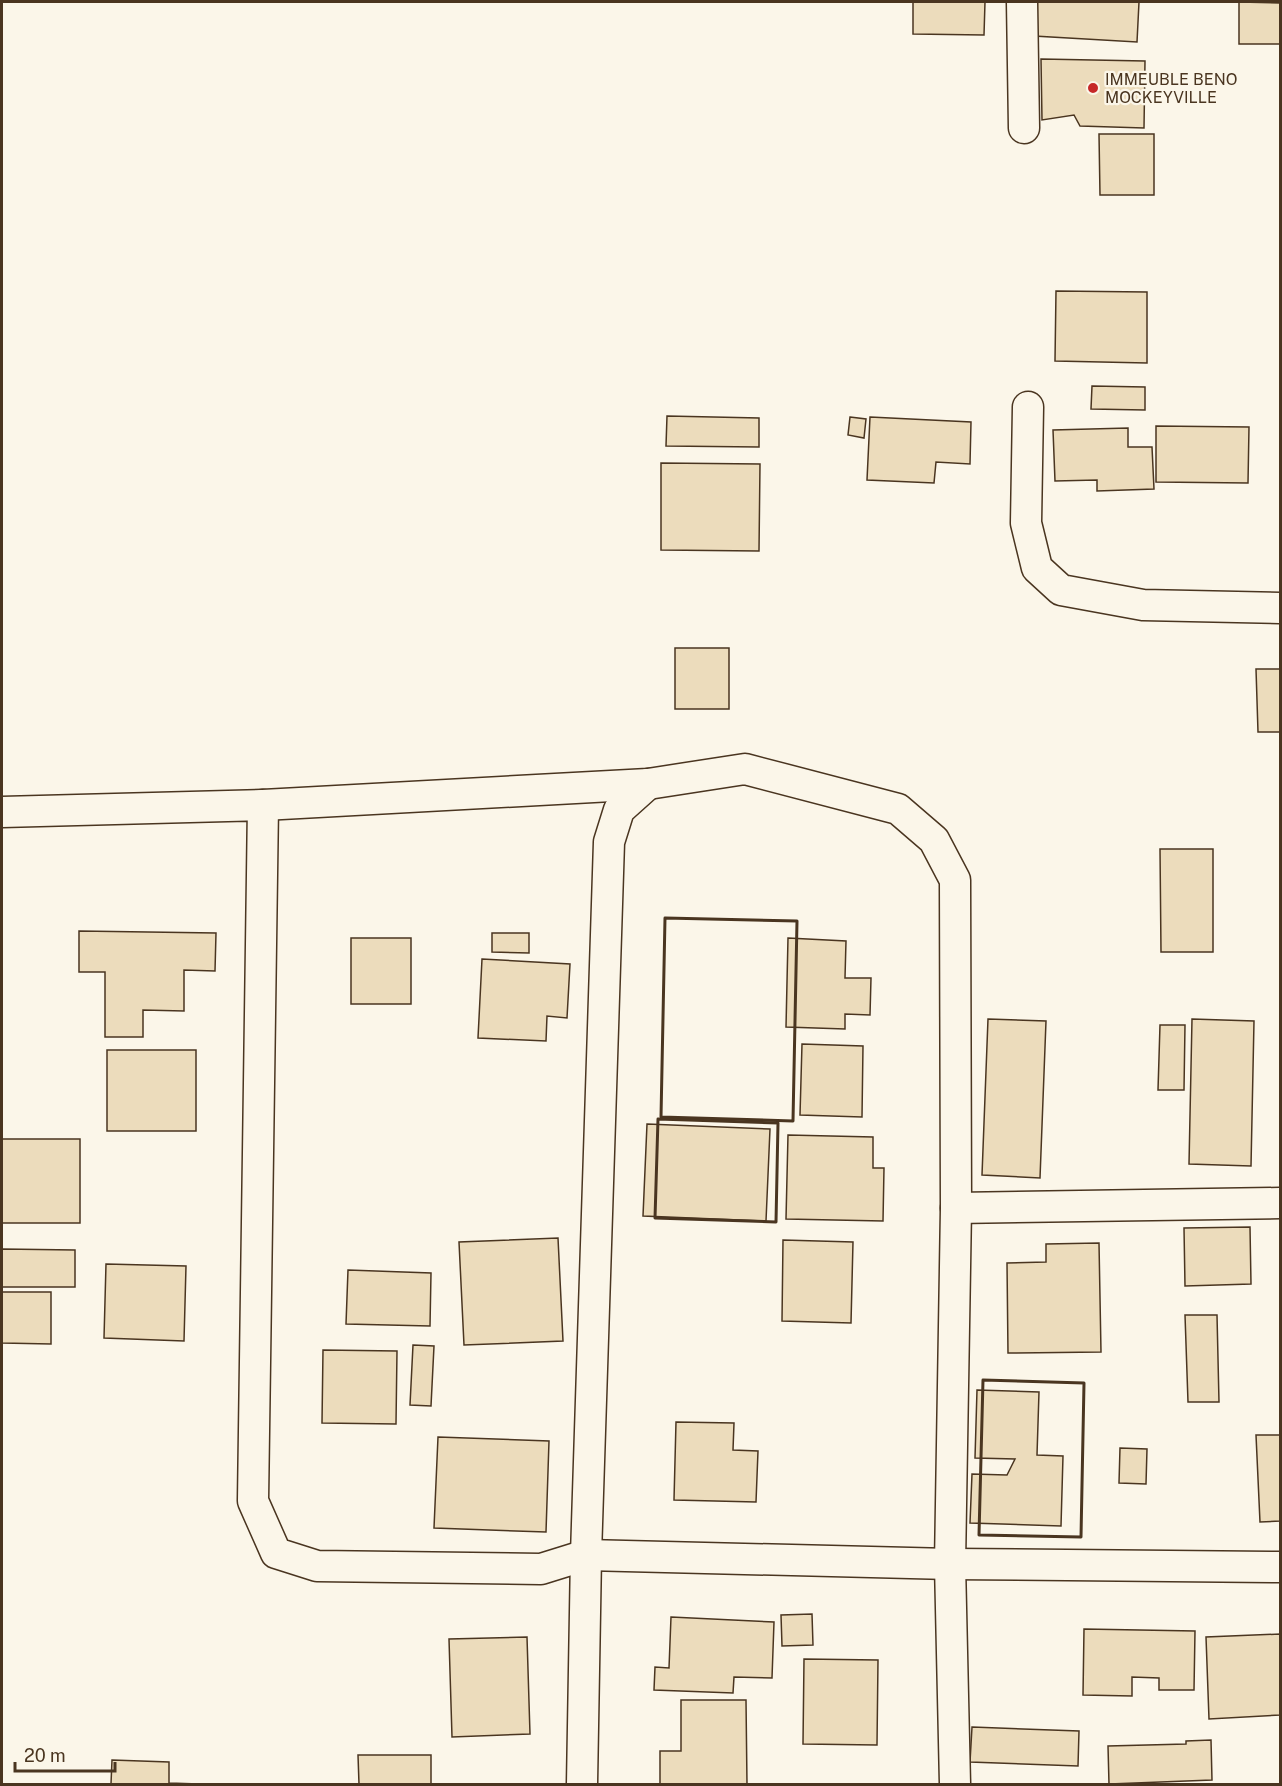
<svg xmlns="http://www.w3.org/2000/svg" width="1282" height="1786" font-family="'Public Sans',sans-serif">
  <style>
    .building { fill: #ecdcbc; stroke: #4a3520; stroke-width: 1.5 }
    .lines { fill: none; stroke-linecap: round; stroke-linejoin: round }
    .street-casing { stroke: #4a3520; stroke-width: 33 }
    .street { stroke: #fbf6e9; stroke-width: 30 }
    .wall { stroke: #4a3520; stroke-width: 3 }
    .poi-dot { fill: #c62828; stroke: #fbf6e9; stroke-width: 2 }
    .labels { text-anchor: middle; stroke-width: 4.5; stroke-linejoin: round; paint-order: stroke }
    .poi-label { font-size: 16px; fill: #4a3520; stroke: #fbf6e9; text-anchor: start }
  </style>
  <rect width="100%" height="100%" fill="#fbf6e9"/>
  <g class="building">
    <polygon points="913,2 985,2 984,35 913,34"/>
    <polygon points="1036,2 1139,2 1137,42 1034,36"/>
    <polygon points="1239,2 1280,3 1280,44 1239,44"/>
    <polygon points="1041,59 1145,61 1144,128 1080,126 1074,115 1042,120"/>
    <polygon points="1099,134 1154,134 1154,195 1100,195"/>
    <polygon points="1056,291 1147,292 1147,363 1055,361"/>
    <polygon points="1092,386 1145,387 1145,410 1091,409"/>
    <polygon points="667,416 759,418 759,447 666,446"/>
    <polygon points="850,417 866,419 864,438 848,435"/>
    <polygon points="870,417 971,422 970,464 936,462 934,483 867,480"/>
    <polygon points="1156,426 1249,427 1248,483 1156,482"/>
    <polygon points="1128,428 1128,447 1152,447 1154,489 1097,491 1097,480 1055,481 1053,430"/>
    <polygon points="661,463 760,464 759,551 661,550"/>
    <rect x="675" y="648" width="54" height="61"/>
    <polygon points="1256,669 1280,669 1280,732 1258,732"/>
    <polygon points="1160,849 1213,849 1213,952 1161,952"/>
    <polygon points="79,931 216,933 215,971 184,970 184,1011 143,1010 143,1037 105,1037 105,972 79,972"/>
    <polygon points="492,933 529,933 529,953 492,952"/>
    <rect x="351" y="938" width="60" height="66"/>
    <polygon points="788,938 846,941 845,978 871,978 870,1015 845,1014 845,1029 786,1027"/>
    <polygon points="482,959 570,964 567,1018 547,1016 546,1041 478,1038"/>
    <polygon points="988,1019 1046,1021 1040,1178 982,1175"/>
    <polygon points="1192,1019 1254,1021 1251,1166 1189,1164"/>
    <polygon points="1160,1025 1185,1025 1184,1090 1158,1090"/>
    <polygon points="802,1044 863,1046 862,1117 800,1115"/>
    <rect x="107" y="1050" width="89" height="81"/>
    <polygon points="647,1124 770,1129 766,1221 643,1216"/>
    <polygon points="788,1135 873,1137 873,1168 884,1168 883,1221 786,1219"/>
    <rect x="2" y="1139" width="78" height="84"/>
    <polygon points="1250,1227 1251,1284 1185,1286 1184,1228"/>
    <polygon points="558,1238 563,1341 464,1345 459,1242"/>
    <polygon points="783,1240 853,1242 851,1323 782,1321"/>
    <polygon points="1099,1243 1101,1352 1008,1353 1007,1263 1046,1262 1046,1244"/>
    <polygon points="2,1249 75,1250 75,1287 2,1287"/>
    <polygon points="106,1264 186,1266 184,1341 104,1338"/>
    <polygon points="348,1270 431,1273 430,1326 346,1324"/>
    <polygon points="2,1292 51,1292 51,1344 2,1343"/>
    <polygon points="1185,1315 1217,1315 1219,1402 1188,1402"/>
    <polygon points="413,1345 434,1346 431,1406 410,1405"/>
    <polygon points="323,1350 397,1351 396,1424 322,1423"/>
    <polygon points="977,1390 1039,1392 1037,1455 1063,1456 1061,1526 970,1523 972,1474 1007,1475 1015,1459 975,1458"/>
    <polygon points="676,1422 734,1423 733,1450 758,1451 756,1502 674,1500"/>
    <polygon points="1256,1435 1280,1435 1280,1521 1260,1522"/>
    <polygon points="438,1437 549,1441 546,1532 434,1528"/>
    <polygon points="1120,1448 1147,1449 1146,1484 1119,1483"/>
    <polygon points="812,1614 813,1645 782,1646 781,1615"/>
    <polygon points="671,1617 774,1622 772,1678 734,1677 733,1693 654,1690 655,1667 669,1668"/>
    <polygon points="1084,1629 1195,1631 1194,1690 1159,1690 1159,1678 1132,1677 1132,1696 1083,1695"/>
    <polygon points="1280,1634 1280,1715 1209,1719 1206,1637"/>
    <polygon points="527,1637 530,1734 452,1737 449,1639"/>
    <polygon points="804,1659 878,1660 877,1745 803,1744"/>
    <polygon points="681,1700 746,1700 747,1784 660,1784 660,1751 681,1751"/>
    <polygon points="972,1727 1079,1731 1078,1766 970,1762"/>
    <polygon points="1211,1740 1212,1780 1109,1784 1108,1746 1186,1744 1186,1741"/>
    <polygon points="358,1755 431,1755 431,1784 359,1784"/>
    <polygon points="112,1760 169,1762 169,1783 199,1784 111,1784"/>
  </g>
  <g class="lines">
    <g class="street-casing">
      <g id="street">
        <polyline points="1022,2 1024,128"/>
        <polyline points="1028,407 1026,523 1037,568 1061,590 1143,605 1280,608"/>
        <polyline points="263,805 648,784 745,769 898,809 934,840 955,880 956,1208 950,1564 955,1784"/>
        <polyline points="2,812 263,805 253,1501 276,1553 317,1566 541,1569 586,1555 950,1564 1280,1567"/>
        <polyline points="956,1208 1280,1203"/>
        <polyline points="582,1784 586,1555 609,842 619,810 648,784"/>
      </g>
    </g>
    <use href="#street" class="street"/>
    <g class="wall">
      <polygon points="665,918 797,921 793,1121 661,1117"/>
      <polygon points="658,1119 778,1123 776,1222 655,1218"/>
      <polygon points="983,1380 1084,1383 1081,1537 979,1535"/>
    </g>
  </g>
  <circle class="poi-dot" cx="1093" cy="88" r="6"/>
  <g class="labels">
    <g class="poi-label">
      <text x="1105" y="85">IMMEUBLE BENO<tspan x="1105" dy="18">MOCKEYVILLE</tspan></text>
    </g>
  </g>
  <rect width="1282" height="1786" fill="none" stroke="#4a3520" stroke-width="6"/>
  <path d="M15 1762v9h100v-9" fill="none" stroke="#4a3520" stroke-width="3"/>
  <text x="24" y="1762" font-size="18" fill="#4a3520" stroke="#fbf6e9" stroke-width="4.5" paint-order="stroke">20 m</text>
</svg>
